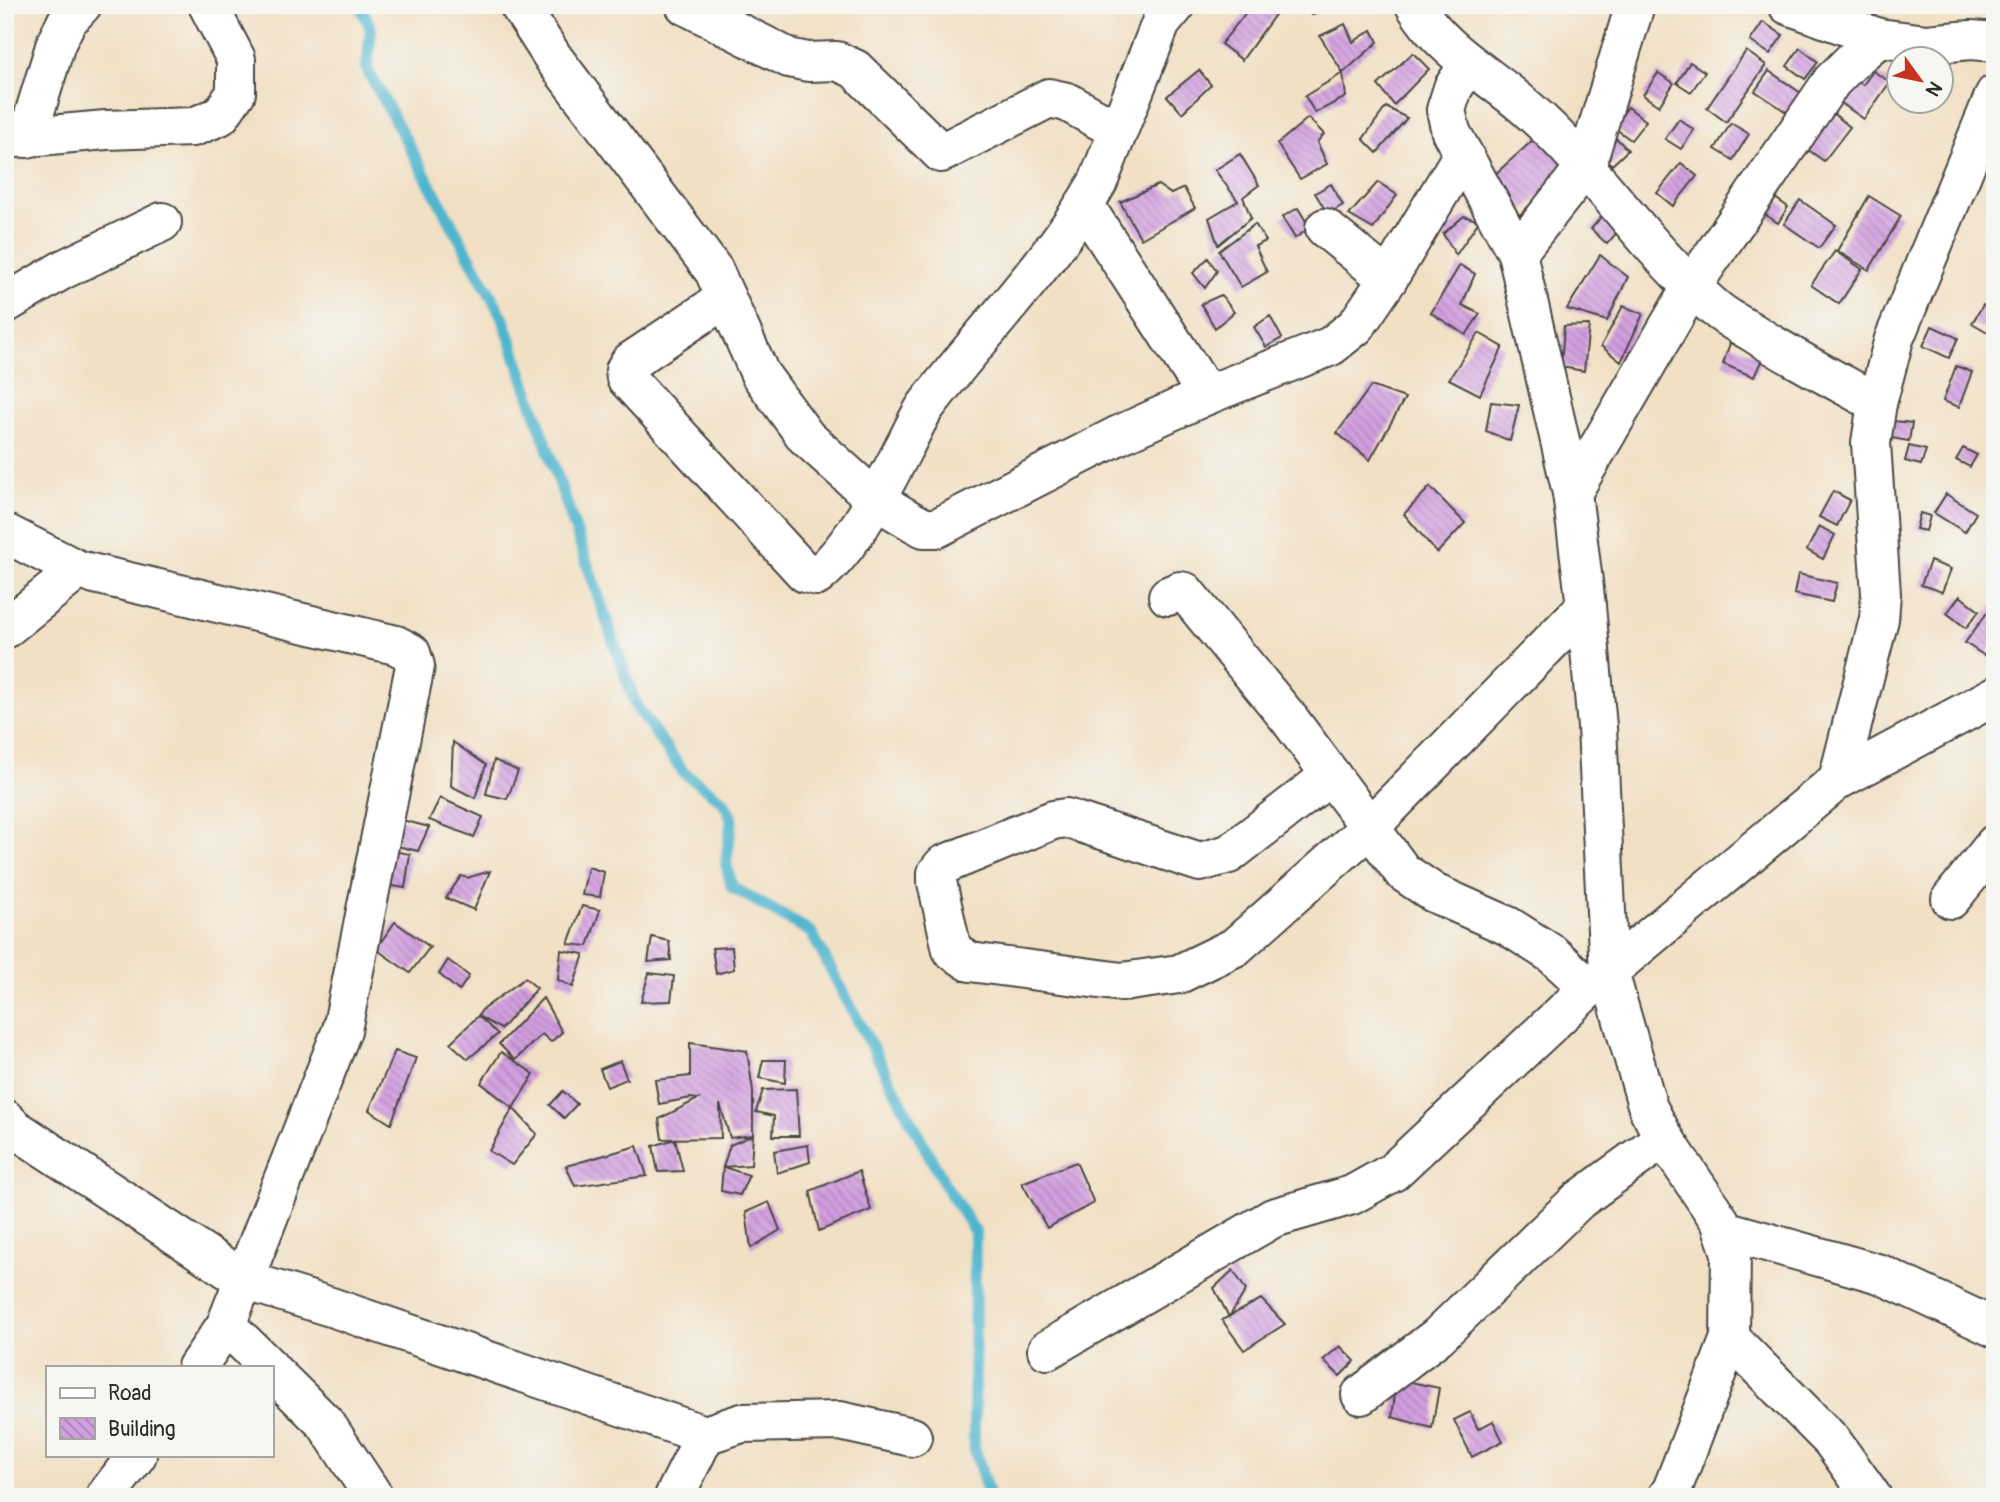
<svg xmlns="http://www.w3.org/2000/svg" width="2000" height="1502" font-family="Pangolin,sans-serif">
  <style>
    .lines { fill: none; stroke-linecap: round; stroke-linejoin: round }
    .stream { stroke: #50b5ce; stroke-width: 12 }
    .building { fill: url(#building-back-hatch) }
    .minor-casing { stroke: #494642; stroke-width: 42 }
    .minor { stroke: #fff; stroke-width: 38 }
  </style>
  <defs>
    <pattern id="building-back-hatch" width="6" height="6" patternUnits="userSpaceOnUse" patternTransform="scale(1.75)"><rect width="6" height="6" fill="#d29ee0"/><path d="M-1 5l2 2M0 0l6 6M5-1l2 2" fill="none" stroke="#ab81b6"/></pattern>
  </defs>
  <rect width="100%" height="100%" fill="#f6f6f2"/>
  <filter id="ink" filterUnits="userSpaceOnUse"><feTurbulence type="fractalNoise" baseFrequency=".0143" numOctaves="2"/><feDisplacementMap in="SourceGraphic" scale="14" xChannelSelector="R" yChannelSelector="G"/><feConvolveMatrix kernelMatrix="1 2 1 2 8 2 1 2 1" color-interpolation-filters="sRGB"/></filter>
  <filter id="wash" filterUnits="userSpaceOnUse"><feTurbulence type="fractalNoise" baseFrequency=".00686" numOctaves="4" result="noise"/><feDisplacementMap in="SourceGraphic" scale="28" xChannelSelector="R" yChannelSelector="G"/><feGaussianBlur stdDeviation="1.57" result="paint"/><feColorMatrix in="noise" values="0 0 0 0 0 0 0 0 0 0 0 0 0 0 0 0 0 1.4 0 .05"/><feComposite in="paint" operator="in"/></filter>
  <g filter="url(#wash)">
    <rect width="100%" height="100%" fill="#f1e0c4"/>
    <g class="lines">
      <polyline class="stream" points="360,5 371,29 367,69 503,318 636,706 684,773 723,801 732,818 726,863 732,887 811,932 944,1183 975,1232 974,1447 989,1497"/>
    </g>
    <g id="blocks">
      <g class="building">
        <polygon points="1252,5 1282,5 1242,60 1221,44"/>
        <polygon points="1306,5 1331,5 1312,15"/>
        <polygon points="1763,22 1783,35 1770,54 1750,41"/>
        <polygon points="1345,24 1353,42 1372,30 1378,42 1343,73 1320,36"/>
        <polygon points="1800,48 1818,62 1805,79 1787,66"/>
        <polygon points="1746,51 1766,65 1726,122 1707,108"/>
        <polygon points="1413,53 1429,69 1394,105 1378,85"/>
        <polygon points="1690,62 1705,72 1691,92 1677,83"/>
        <polygon points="1199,70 1211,85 1182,113 1167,96"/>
        <polygon points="1769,71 1801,93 1788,113 1755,91"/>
        <polygon points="1842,71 1863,85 1873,71 1890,82 1864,119 1827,93"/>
        <polygon points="1343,73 1346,97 1315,113 1305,96"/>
        <polygon points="1658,73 1674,83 1659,106 1643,95"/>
        <polygon points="1386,107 1407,118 1377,153 1363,139"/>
        <polygon points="1628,107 1646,121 1631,140 1613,127"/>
        <polygon points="1834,114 1850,127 1824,161 1807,149"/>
        <polygon points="1308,118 1324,134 1317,142 1327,164 1300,179 1277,144"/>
        <polygon points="1679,119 1694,130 1681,149 1665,139"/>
        <polygon points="1731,123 1749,134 1733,160 1715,149"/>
        <polygon points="1541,133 1571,163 1517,218 1493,176"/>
        <polygon points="1612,134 1628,150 1612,165 1597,150"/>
        <polygon points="1989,146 1995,149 1995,172 1980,166"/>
        <polygon points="1240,154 1259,185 1243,197 1251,218 1218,245 1209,218 1238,201 1215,170"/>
        <polygon points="1681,163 1697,176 1673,206 1657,193"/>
        <polygon points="1378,182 1397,195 1373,229 1349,215"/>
        <polygon points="1331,184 1343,205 1328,214 1315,193"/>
        <polygon points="1158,185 1171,194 1184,188 1195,208 1141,239 1120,202"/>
        <polygon points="1768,193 1788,207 1778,223 1757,209"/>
        <polygon points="1869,196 1901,216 1869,270 1837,251"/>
        <polygon points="1800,200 1836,225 1819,248 1784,224"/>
        <polygon points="1298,208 1310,228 1295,238 1282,217"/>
        <polygon points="1607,210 1618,231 1607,244 1591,229"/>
        <polygon points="1464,216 1479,221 1456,255 1443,234"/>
        <polygon points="1255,224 1266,241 1255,246 1267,272 1241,287 1219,251"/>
        <polygon points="1835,251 1862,269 1839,304 1811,285"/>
        <polygon points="1600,255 1628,277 1607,321 1567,309"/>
        <polygon points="1208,258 1217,271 1205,288 1193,273"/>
        <polygon points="1460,265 1475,274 1462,305 1480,314 1466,335 1431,313"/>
        <polygon points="1221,295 1234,312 1215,328 1201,304"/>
        <polygon points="1983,305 1995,312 1995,327 1991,334 1972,323"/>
        <polygon points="1623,306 1643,314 1621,362 1601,346"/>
        <polygon points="1270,316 1282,338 1266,347 1254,327"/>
        <polygon points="1589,325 1584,371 1561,367 1564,326"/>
        <polygon points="1932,326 1958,338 1949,358 1923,346"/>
        <polygon points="1479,333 1503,347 1480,395 1449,379"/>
        <polygon points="1730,343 1763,357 1754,377 1723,364"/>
        <polygon points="1956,366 1972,372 1959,407 1943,401"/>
        <polygon points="1371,386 1405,398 1370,460 1337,433"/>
        <polygon points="1491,402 1519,405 1510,441 1486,431"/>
        <polygon points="1893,421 1912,423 1909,441 1891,438"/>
        <polygon points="1909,446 1926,450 1921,465 1905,461"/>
        <polygon points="1963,448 1977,455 1970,467 1956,460"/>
        <polygon points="1430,487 1465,523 1437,553 1404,514"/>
        <polygon points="1833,491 1850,500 1837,526 1819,517"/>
        <polygon points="1946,494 1976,513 1965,532 1934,513"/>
        <polygon points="1920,513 1930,516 1926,531 1916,529"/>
        <polygon points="1819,526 1835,535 1823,559 1807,550"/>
        <polygon points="1930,561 1951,569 1942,592 1921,585"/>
        <polygon points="1798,574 1837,583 1832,602 1794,594"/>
        <polygon points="1960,596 1979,611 1966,628 1947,613"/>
        <polygon points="1992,606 1995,608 1995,643 1985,656 1965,643"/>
        <polygon points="453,742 486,765 475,798 451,786"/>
        <polygon points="494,760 518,771 507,799 486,794"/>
        <polygon points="440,798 483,817 474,837 429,820"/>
        <polygon points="398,819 429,827 418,851 397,846"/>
        <polygon points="386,850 410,854 405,888 380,884"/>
        <polygon points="588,867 604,872 600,897 582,895"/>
        <polygon points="490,871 474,910 446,898 461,876 467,878"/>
        <polygon points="582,906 600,910 588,946 568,944"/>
        <polygon points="395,922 430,947 410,973 376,949"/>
        <polygon points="652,937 669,941 671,960 648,962"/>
        <polygon points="732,947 734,969 716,974 712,948"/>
        <polygon points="561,950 584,954 573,987 558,980"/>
        <polygon points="448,960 469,976 459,991 439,974"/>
        <polygon points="649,973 674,976 671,1001 641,1002"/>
        <polygon points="525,978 537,988 501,1029 478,1016 482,1010"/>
        <polygon points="543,998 562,1032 551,1042 542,1034 515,1060 499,1044"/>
        <polygon points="478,1016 498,1034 468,1059 450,1043"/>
        <polygon points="690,1043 747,1051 753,1091 753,1135 730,1138 720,1104 721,1138 662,1139 659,1119 698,1099 691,1098 659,1104 655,1080 690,1076"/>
        <polygon points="395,1051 416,1058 391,1124 369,1110"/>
        <polygon points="501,1052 534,1074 513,1108 481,1083"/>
        <polygon points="763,1060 786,1060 785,1083 759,1078"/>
        <polygon points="620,1061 627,1079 607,1087 600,1069"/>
        <polygon points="796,1089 799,1136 773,1136 774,1116 756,1112 763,1090"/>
        <polygon points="563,1091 577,1104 564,1118 550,1105"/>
        <polygon points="513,1108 537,1134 512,1165 489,1151"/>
        <polygon points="753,1135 751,1165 723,1167 749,1175 740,1195 721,1191 723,1167 730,1145"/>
        <polygon points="675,1139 683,1171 658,1172 653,1146"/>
        <polygon points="808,1145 810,1162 777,1173 774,1151"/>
        <polygon points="637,1146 647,1176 575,1186 566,1166"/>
        <polygon points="1076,1162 1094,1203 1047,1228 1022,1183"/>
        <polygon points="859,1171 871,1210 819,1231 810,1191"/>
        <polygon points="769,1202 780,1230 751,1248 746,1212"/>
        <polygon points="1233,1270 1246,1290 1229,1317 1214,1288"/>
        <polygon points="1261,1299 1285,1324 1244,1350 1222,1320"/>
        <polygon points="1340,1346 1355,1361 1340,1376 1323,1360"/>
        <polygon points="1397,1379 1439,1388 1432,1428 1392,1417"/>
        <polygon points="1470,1412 1478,1429 1493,1421 1503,1441 1472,1457 1454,1420"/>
      </g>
    </g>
  </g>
  <g filter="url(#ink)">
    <use href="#blocks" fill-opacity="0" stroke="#494642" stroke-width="2"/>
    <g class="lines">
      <g class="minor-casing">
        <g id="minor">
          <polyline points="519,5 554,59 714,271 760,374 806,437 876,500 913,522 924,528 937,528 1119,435 1207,395 1331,346 1356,326 1388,279 1463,154"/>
          <polyline points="685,5 789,58 808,62 837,61 855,69 941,153 1049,98 1067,102 1117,130"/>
          <path d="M1415,5C1442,52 1492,76 1531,112C1599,172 1647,251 1716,309C1727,318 1740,325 1752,332C1792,358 1835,380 1877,403"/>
          <polyline points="1788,5 1879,38 1927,44 1971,40 1995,42"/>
          <polyline points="1469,64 1453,88 1446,110 1451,132 1517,253 1572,493 1586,606 1597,727 1609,972 1648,1108 1664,1138 1720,1221 1731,1253 1730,1338 1672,1490 1667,1497"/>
          <polyline points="27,138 56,43 67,21 82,5"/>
          <polyline points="5,139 106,130 193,127 220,116 236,93 236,59 208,5"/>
          <polyline points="1085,206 1207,395"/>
          <polyline points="1325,228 1388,279"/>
          <polyline points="1517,253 1586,166 1635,5"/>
          <path d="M726,298L630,362L625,370L626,378L805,573L817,576C852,548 883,488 903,449C911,435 917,419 926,406C983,331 1051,264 1098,182L1161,23L1176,5"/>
          <polyline points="5,304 64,269 162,222"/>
          <polyline points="1572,493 1692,286 1832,81 1855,58 1879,38"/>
          <polyline points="5,533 78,570 396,645 411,653 415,666 342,1030 226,1325 197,1367"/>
          <polyline points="1168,596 1180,591 1185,592 1290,720 1403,872 1434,893 1508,926 1552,954 1589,988"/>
          <polyline points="5,629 78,570"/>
          <polyline points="1331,775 1229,854 1200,862 1066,818 1053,820 943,865 937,873 937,882 952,950 970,962 1122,982 1179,974 1235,947 1369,828 1586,606"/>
          <polyline points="1838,780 1879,619 1881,594 1871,443 1877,403 1894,339 1995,94"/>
          <polyline points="1951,899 1995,844"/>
          <polyline points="5,1119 14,1128 244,1280 334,1308 705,1435 742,1423 840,1421 912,1437"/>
          <polyline points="1724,1230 1880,1274 1995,1328"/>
          <polyline points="226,1325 269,1367"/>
          <polyline points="1730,1338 1832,1441 1872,1497"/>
          <polyline points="1047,1350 1273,1218 1352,1195 1393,1172 1589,988 1838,780 1995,696"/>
          <polyline points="271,1370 326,1424 374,1497"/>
          <polyline points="1361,1395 1438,1336 1579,1200 1664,1138"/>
          <polyline points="105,1497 137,1455"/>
          <polyline points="674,1497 705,1435"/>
        </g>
      </g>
      <use href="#minor" class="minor"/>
    </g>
  </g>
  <rect width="2000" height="1502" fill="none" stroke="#f6f6f2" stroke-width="28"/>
  <rect x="46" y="1366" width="228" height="91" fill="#f6f6f2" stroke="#a5a5a2" stroke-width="2"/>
  <rect x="60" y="1388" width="35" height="10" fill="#ffffff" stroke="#a5a5a2" stroke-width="2"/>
  <text x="108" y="1400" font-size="21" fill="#2b2b2b">Road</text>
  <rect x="60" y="1418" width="35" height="21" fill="url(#building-back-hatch)" stroke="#a5a5a2" stroke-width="2"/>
  <text x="108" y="1436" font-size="21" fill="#2b2b2b">Building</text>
  <g transform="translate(1920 80) rotate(123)"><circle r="33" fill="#f6f6f2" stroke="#a5a5a2" stroke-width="2"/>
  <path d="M0-5L12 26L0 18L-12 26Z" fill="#c8321e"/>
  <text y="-10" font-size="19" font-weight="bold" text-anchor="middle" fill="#2b2b2b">N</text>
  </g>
</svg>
